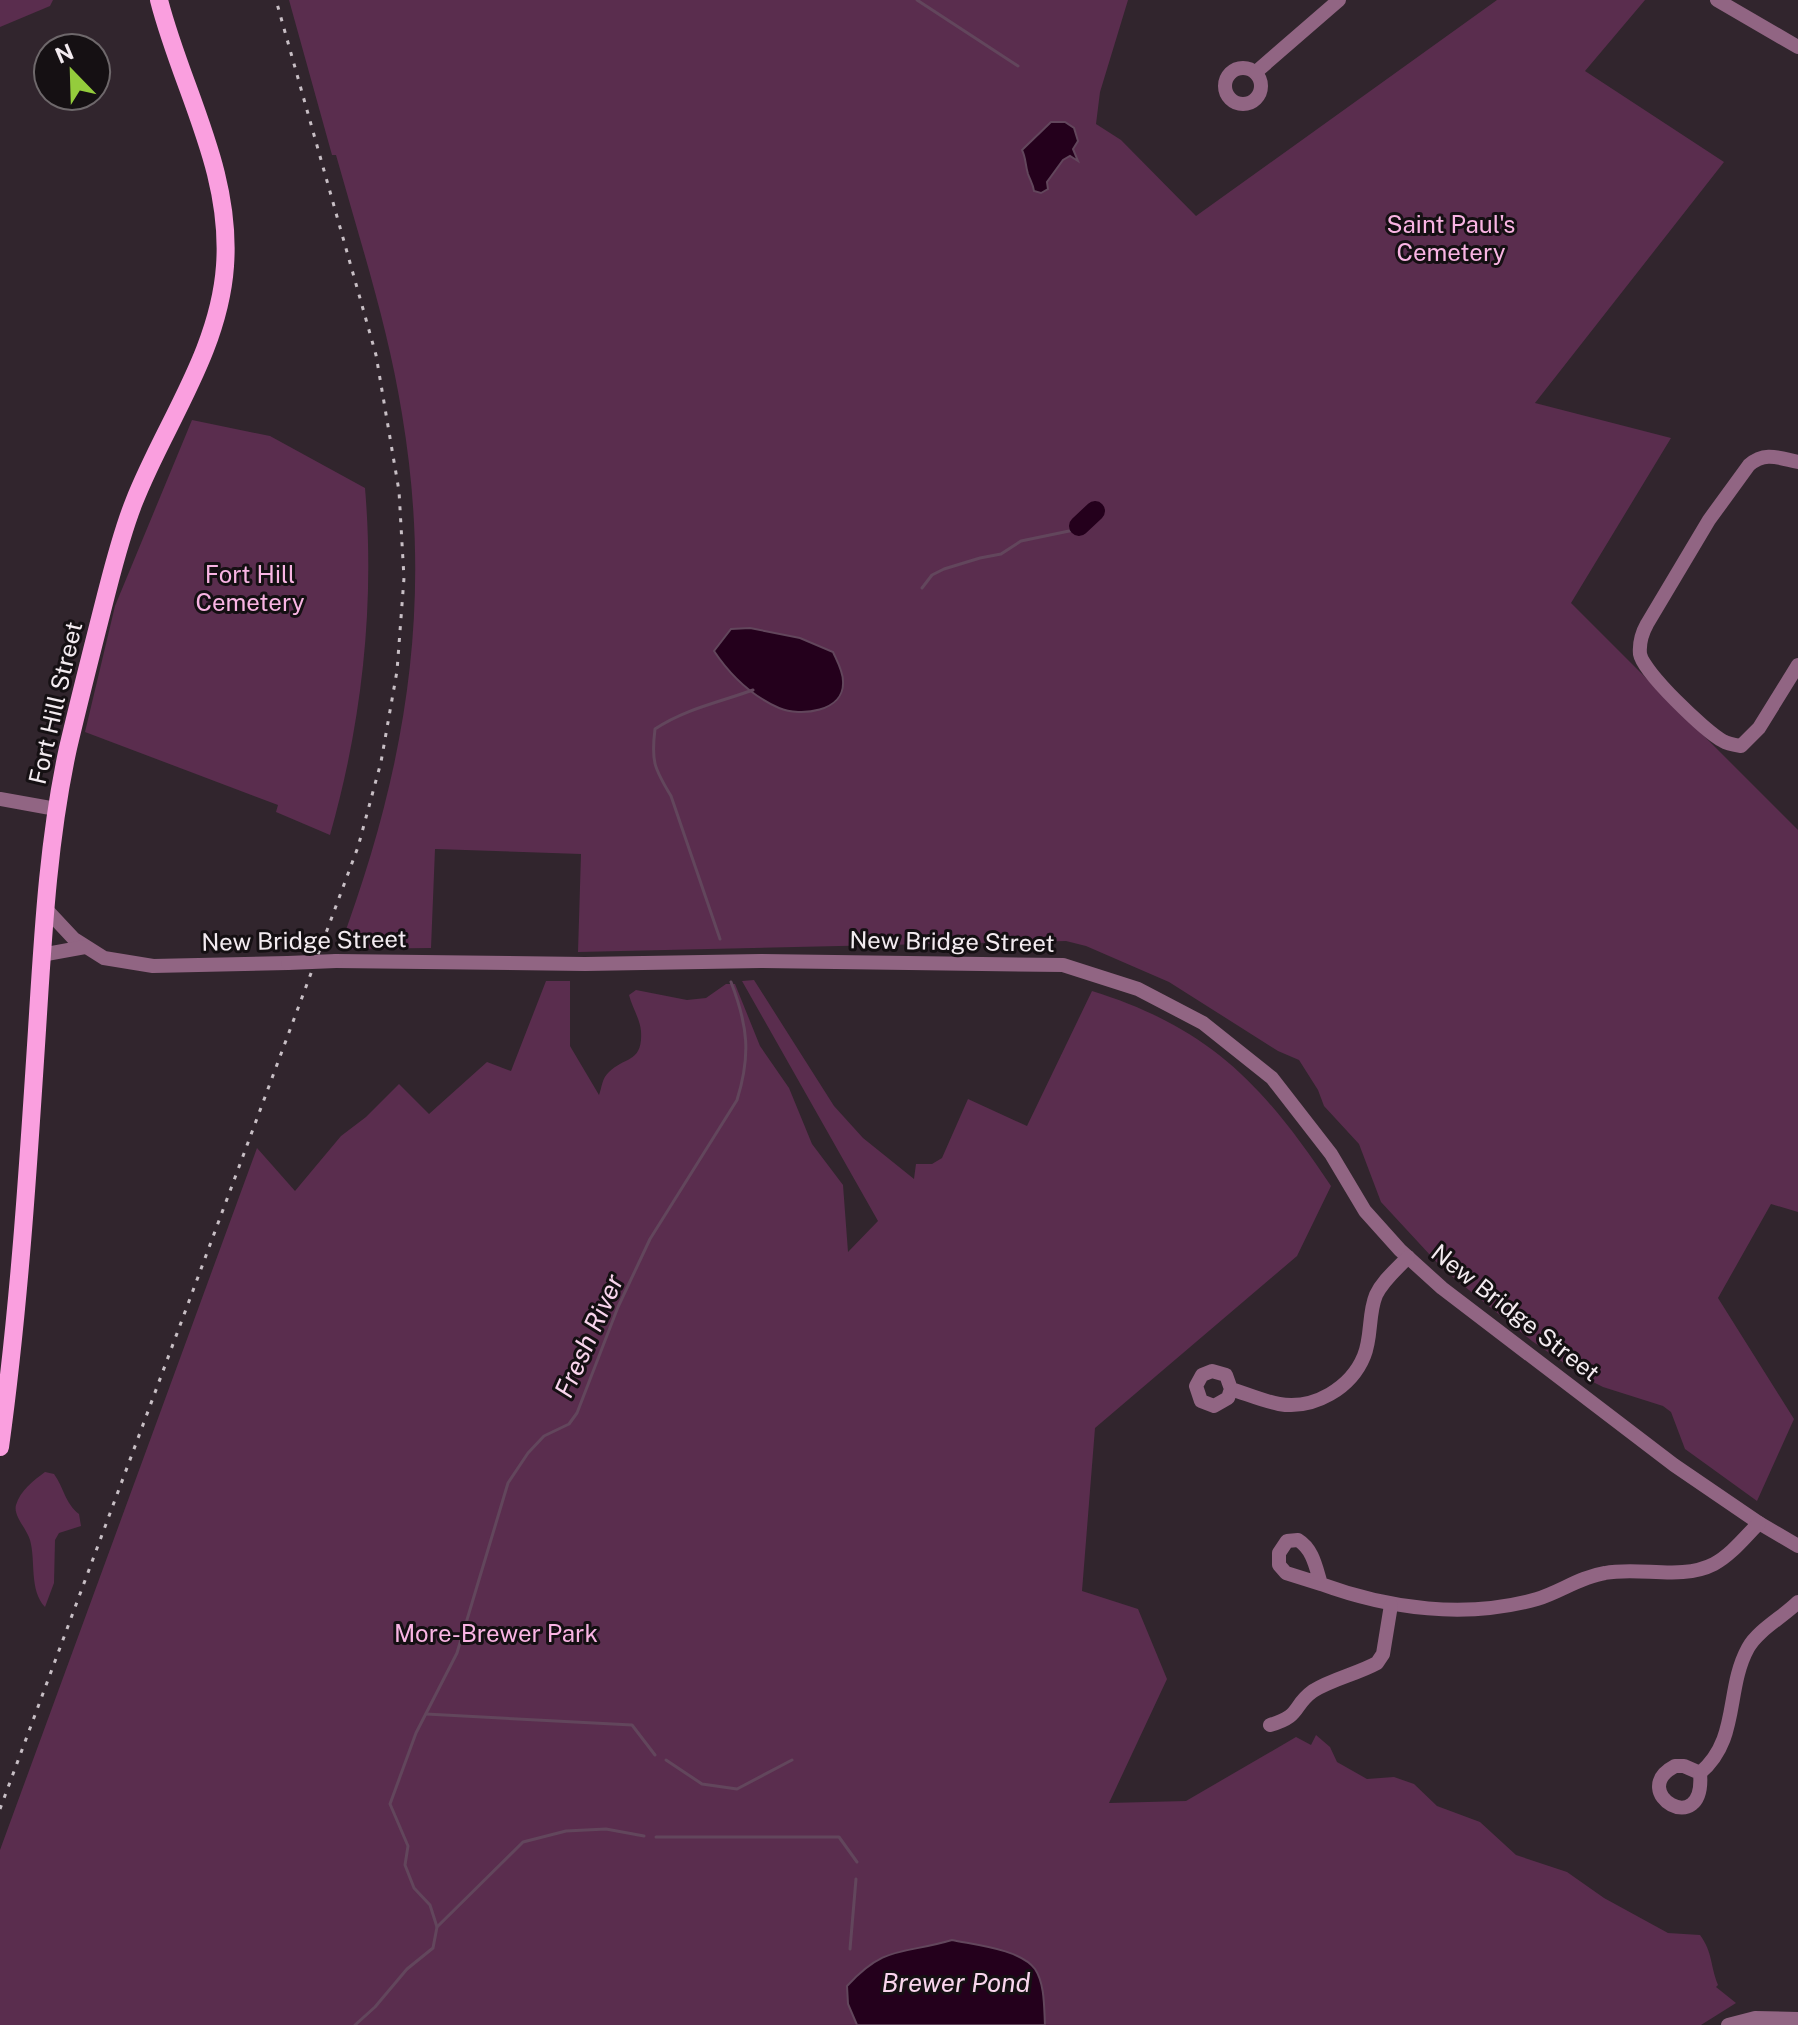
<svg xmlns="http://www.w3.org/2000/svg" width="1798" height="2025" font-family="'Public Sans',sans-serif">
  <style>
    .green { fill: #5a2d4e }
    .water { fill: #24001c; stroke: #62465c; stroke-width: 2 }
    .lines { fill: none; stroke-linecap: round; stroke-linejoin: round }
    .stream { stroke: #62465c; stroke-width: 3 }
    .river { stroke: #24001c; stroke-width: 20 }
    .minor { stroke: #916583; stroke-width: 14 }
    .major { stroke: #fa9fdf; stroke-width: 18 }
    .rail { stroke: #c8bfc5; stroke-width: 3; stroke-dasharray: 4 8; stroke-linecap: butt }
    .minor-bridge { stroke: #916583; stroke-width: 14 }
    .labels { text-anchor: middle; stroke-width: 6; stroke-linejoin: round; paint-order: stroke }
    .park-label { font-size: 24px; fill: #f9b4e3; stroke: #151013 }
    .street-label { font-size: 24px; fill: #f3ebf0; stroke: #151013 }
    .water-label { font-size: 26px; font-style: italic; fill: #f9d5ed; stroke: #151013 }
  </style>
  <rect width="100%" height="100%" fill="#31252d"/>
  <g class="green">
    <polygon points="0,0 53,0 50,6 0,27"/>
    <path d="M289,0H1128L1100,92L1096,124L1121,140L1196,216L1497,0H1645L1585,71L1724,162L1535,403L1671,438L1571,603L1798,830V1212L1771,1204L1718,1298L1794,1419L1757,1501L1685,1449L1671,1412L1663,1406L1603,1387L1587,1379L1532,1341L1443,1269L1381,1202L1359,1144L1324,1106L1318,1090L1299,1060L1278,1051L1169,982L1086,946L1066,941L578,952L581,854L435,849L431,948L339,949C406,769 434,605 402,414C388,326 360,241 336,155H332Z"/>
    <path d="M192,420L270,436L365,488C375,606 362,722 330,835L276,812L278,805L85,732L115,606Z"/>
    <path d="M754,980L834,1106L863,1138L914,1179L916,1164H932L942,1158L968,1099L1027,1126L1092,991C1211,1028 1264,1086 1331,1186L1297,1256L1095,1428L1082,1591L1138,1609L1167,1679L1109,1803L1186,1801L1296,1737L1311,1745L1316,1735L1330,1747L1337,1762L1367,1779L1394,1777L1414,1784L1437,1806L1480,1822L1516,1855L1567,1872L1604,1898L1668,1933L1700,1935C1713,1953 1710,1965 1718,1985L1716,1987L1736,2003L1701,2025H0V1850L257,1148L295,1191L341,1136L366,1117L399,1084L429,1114L487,1062L511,1071L546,981H570V1046L599,1095C602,1087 602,1078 609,1072C625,1056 643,1063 641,1031C640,1019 632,1007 629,995L636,990L687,1000L706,998L726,984H735L760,1046L789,1088L812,1144L843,1185L848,1252L878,1221L742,981Z"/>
    <path d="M45,1472L54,1474C64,1488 65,1503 79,1514L81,1526L59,1533L55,1540L54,1583L45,1607C29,1590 36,1561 30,1540C27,1529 13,1516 16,1505C20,1491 34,1480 45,1472Z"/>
  </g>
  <g class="water">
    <path d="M1051,122H1065L1074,128L1078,141L1073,149L1078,161L1070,156L1063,160L1047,182L1048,189L1041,193L1034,191C1033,184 1030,180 1028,174C1025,164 1026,158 1022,150Z"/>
    <path d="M750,628L800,638L833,652C837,661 843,671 843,681C845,712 800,717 779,708C752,696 730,675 714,651L731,629Z"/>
    <path d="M952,1940C975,1945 1020,1949 1035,1969C1045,1984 1044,2008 1045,2025H857L848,2004L847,1986C886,1944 902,1955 952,1940Z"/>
  </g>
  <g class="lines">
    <g class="stream">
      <polyline points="917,0 1018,66"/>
      <polyline points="922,588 932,575 944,569 980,558 1001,554 1021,541 1074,530"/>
      <path d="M720,939L671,796C654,768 651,761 655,729C685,709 720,702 753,690"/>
      <polyline points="426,1714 632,1725 655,1755"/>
      <polyline points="666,1760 702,1784 737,1789 792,1760"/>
      <polyline points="656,1837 839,1837 857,1862"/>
      <polyline points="437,1927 523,1842 566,1831 606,1829 644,1836"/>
      <polyline points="850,1949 856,1879"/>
      <path d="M355,2025L375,2007L407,1969L433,1948L437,1927L430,1905L414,1888L405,1865L408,1846L390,1804L416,1733L457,1653L508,1483L528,1453L544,1436L569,1424L577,1413L618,1307L650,1239L737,1100C751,1055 748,1026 731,982"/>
    </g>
    <polyline class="river" points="1079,526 1095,511"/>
    <g class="minor">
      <polyline points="1717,0 1798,47"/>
      <circle cx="1243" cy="86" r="18"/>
      <polyline points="1256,72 1339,0"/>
      <path d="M1798,462C1779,458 1765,451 1749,465L1709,520L1647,624C1642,633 1639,643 1640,654C1643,672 1705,731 1723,741C1728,744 1735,745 1741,746L1759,728L1798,665"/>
      <polyline points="0,799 56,809"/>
      <polyline points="45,908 74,939 104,958 153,966 288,963"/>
      <polyline points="41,955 85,947"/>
      <polyline points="336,961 585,964 761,961 1063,965 1138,989 1203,1023 1272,1078 1331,1154 1365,1211 1400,1250 1442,1288 1674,1465 1759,1523 1798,1546"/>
      <path d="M1231,1389L1228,1398L1214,1406L1201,1401L1196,1386L1202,1375L1212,1371L1226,1375L1231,1389C1247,1394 1263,1401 1279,1404C1314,1410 1351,1388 1364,1356C1372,1337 1368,1314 1376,1295C1383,1280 1397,1269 1408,1257"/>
      <path d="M1321,1584L1286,1573L1279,1565V1553L1287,1541L1298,1540C1313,1549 1316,1568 1321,1584C1389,1609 1466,1619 1537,1599C1560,1592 1580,1577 1605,1573C1640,1566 1681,1581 1714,1564C1731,1555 1745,1537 1759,1523"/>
      <path d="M1270,1725C1302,1716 1292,1706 1313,1691C1332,1679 1357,1674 1377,1663L1383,1654L1391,1605"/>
      <path d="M1675,1766H1684L1700,1773C1706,1841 1626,1792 1675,1766Z"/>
      <path d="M1700,1773C1740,1739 1725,1690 1748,1648C1758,1630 1783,1617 1798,1602"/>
      <polyline points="1728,2025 1755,2018 1798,2019"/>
    </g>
    <path class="major" d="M0,1447C19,1309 28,1170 37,1030C43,935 48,840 68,748C80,697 93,646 106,595C114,564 122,532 134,502C164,425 219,352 225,266C232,170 182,90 159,0"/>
    <polyline class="rail" points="0,1809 358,847 381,762 397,671 404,578 399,491 376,355 276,0"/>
    <polyline class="minor-bridge" points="288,963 336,961"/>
  </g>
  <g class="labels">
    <g class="park-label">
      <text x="1451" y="233">Saint Paul's<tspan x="1451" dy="28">Cemetery</tspan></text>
      <text x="250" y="583">Fort Hill<tspan x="250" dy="28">Cemetery</tspan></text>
      <text x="496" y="1642">More-Brewer Park</text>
    </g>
    <g class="street-label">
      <text transform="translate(56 703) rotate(-77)" y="8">Fort Hill Street</text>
      <text transform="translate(304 941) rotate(-1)" y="8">New Bridge Street</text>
      <text transform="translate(952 942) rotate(1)" y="8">New Bridge Street</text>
      <text transform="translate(1515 1313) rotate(38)" y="8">New Bridge Street</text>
    </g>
    <g class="water-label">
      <text transform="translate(589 1336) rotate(-66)" y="9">Fresh River</text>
      <text x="956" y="1992">Brewer Pond</text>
    </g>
  </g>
  <g transform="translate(72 72) rotate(337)"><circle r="38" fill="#151013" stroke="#6e686b" stroke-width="2"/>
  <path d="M0-6L14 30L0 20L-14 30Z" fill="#94cc3c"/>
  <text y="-12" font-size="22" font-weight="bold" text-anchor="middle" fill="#f3ebf0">N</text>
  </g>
</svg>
